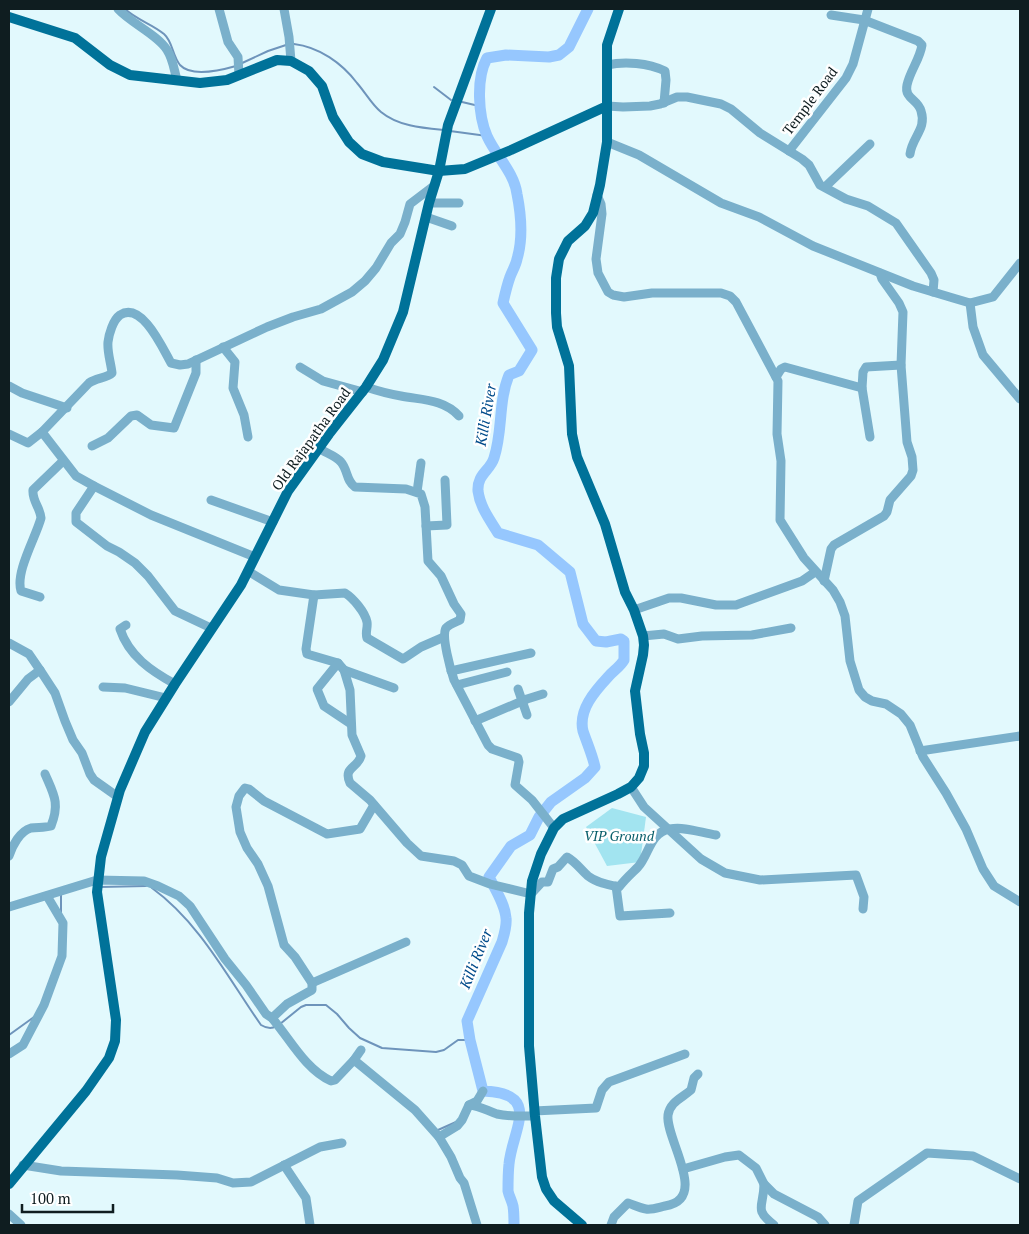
<svg xmlns="http://www.w3.org/2000/svg" width="1029" height="1234" font-family="'PT Serif',serif">
  <style>
    .green { fill: #a2e4f0 }
    .lines { fill: none; stroke-linecap: round; stroke-linejoin: round }
    .stream { stroke: #6e94bb; stroke-width: 2 }
    .river { stroke: #96c7fe; stroke-width: 11 }
    .minor { stroke: #7ab0cb; stroke-width: 9 }
    .major { stroke: #007299; stroke-width: 10 }
    .labels { text-anchor: middle; stroke-width: 5; stroke-linejoin: round; paint-order: stroke }
    .street-label { font-size: 14px; fill: #0f1d20; stroke: #fff }
    .park-label { font-size: 14px; font-style: italic; fill: #085e6a; stroke: #fff }
    .water-label { font-size: 15px; font-style: italic; fill: #004b8a; stroke: #fff }
  </style>
  <rect width="100%" height="100%" fill="#e2f9fd"/>
  <polygon class="green" points="612,808 646,817 640,862 607,866 586,827"/>
  <g class="lines">
    <g class="stream">
      <path d="M125,9C137,20 152,24 164,34C173,42 172,55 180,65C192,78 222,70 236,66"/>
      <path d="M294,44C319,47 342,63 357,83C365,92 372,105 381,112C398,126 422,128 443,130"/>
      <polyline points="240,64 268,51 286,45"/>
      <polyline points="434,87 451,100"/>
      <polyline points="462,102 479,106"/>
      <polyline points="450,131 487,136"/>
      <polyline points="100,887 146,886"/>
      <path d="M152,888C200,923 228,978 261,1025C266,1028 271,1030 276,1026"/>
      <polyline points="61,895 61,912"/>
      <polyline points="280,1024 301,1007 306,1005 326,1005 337,1014 349,1028 360,1038 382,1048 436,1052 444,1050 458,1040 470,1040"/>
      <polyline points="9,1035 34,1017"/>
      <polyline points="438,1130 456,1122"/>
    </g>
    <path class="river" d="M514,1225C514,1219 514,1212 513,1206C512,1201 509,1196 508,1191C508,1183 508,1173 509,1164C512,1130 543,1093 483,1091L470,1040L467,1021L502,942C504,935 507,926 506,918C505,904 495,889 489,877L511,846L530,835L539,817L551,802L585,778L595,767C592,754 587,743 583,731C578,710 595,691 608,677C613,671 620,667 624,660V641L621,639L606,642L596,641L583,624L570,572L538,545L498,533C490,520 480,507 478,491C477,474 490,471 494,458C503,431 498,402 509,375L519,371L532,350L503,303C505,294 507,285 510,277C512,271 516,265 517,259C523,239 521,214 517,194C514,172 496,156 487,136C478,115 476,78 487,58L506,55L549,57L559,55L569,47L588,9"/>
    <g class="minor">
      <path d="M118,9C132,24 158,35 167,50C173,59 174,70 177,80"/>
      <polyline points="219,9 228,42 238,57 239,75"/>
      <polyline points="284,9 289,37 291,61"/>
      <path d="M831,15L864,20L918,41L922,45C920,59 910,71 907,85C904,99 918,99 921,111C927,129 912,137 910,154"/>
      <path d="M607,65C625,61 648,63 665,71L666,80L664,103"/>
      <polyline points="607,106 623,107 650,106 660,104 677,97 687,97 721,104 731,109 760,133 802,159 809,165 820,185 846,199 868,206 896,223 931,273 934,280 933,292"/>
      <polyline points="607,142 639,155 721,203 759,217 813,246 913,286 953,298 970,303 993,297 1020,263"/>
      <polyline points="789,151 846,78 853,64 868,9"/>
      <polyline points="825,187 870,144"/>
      <polyline points="597,195 601,204 602,214 596,259 598,273 608,292 613,295 624,297 652,293 721,293 730,296 736,302 778,381 777,434 781,461 780,520 804,558 833,590 840,602 845,616 850,661 859,690 865,697 872,701 886,704 901,714 910,725 923,757 946,793 966,829 983,869 994,886 1020,902"/>
      <polyline points="429,203 459,203"/>
      <polyline points="426,217 452,226"/>
      <polyline points="970,303 973,327 983,355 1020,399"/>
      <polyline points="223,347 235,362 233,388 244,415 248,437"/>
      <polyline points="300,367 323,381 363,392"/>
      <polyline points="776,377 781,369 785,367 862,388 870,437"/>
      <polyline points="9,386 22,393 67,408"/>
      <path d="M366,387C378,391 389,394 401,396C421,400 444,399 459,416"/>
      <polyline points="862,388 863,372 866,367 901,365"/>
      <path d="M42,432L89,383C96,378 107,378 112,373C111,363 107,352 108,342C109,334 113,320 120,315C142,301 163,349 171,363L180,365L188,364L267,327L293,317L321,309L352,292L365,281L376,268L391,243L400,234L405,222L410,204L435,185"/>
      <polyline points="9,434 28,443 42,432 76,476 94,486 151,515 255,557"/>
      <polyline points="92,446 108,438 131,416 137,415 151,425 174,428 196,373 196,360"/>
      <path d="M320,449C326,453 336,456 341,462C348,470 346,481 355,487L406,489L421,494L425,507L428,561L441,576L454,604L461,614L460,620C456,622 449,624 446,628C441,636 451,671 454,680L488,745L492,749L518,758L519,762L515,785L532,800L554,828"/>
      <polyline points="94,486 76,513 76,522 107,546 119,552 135,563 148,576 175,611 211,628"/>
      <polyline points="417,492 421,463"/>
      <polyline points="211,500 273,522"/>
      <polyline points="426,526 447,525 445,480"/>
      <path d="M248,571L279,590L314,595L345,593C353,598 365,612 367,622C368,628 365,632 367,638L403,659L421,647L444,637"/>
      <polyline points="824,581 831,549 834,545 884,516 887,512 890,500 911,476 913,470 912,457 907,442 901,365 903,312 899,303 882,279 880,273"/>
      <path d="M314,595L306,649L307,654L338,663L344,670L350,690L352,735L361,756C357,769 343,767 350,783L370,800L407,843L421,856L454,861L462,865L469,876L490,884L531,894L542,882H548L553,869L558,867L567,857C576,862 581,870 588,876C597,883 609,885 619,887C625,879 632,873 638,867C649,855 650,832 670,829C684,826 702,833 716,835"/>
      <path d="M40,597L21,591C15,572 36,537 41,518C40,507 32,501 33,490L63,461"/>
      <polyline points="634,610 669,598 681,598 716,605 736,605 802,581 815,572"/>
      <path d="M126,625L120,629C129,656 151,671 175,684"/>
      <polyline points="643,636 664,634 678,639 702,636 752,635 791,628"/>
      <polyline points="9,643 29,654 40,670"/>
      <polyline points="338,663 317,689 324,706 351,724"/>
      <polyline points="344,670 394,688"/>
      <polyline points="451,671 531,653"/>
      <polyline points="457,685 507,672"/>
      <polyline points="103,687 125,688 166,698"/>
      <polyline points="518,689 527,715"/>
      <polyline points="9,702 28,679 40,670 55,693 65,721 73,740 82,753 90,774 94,780 118,797"/>
      <polyline points="475,721 527,699 543,694"/>
      <polyline points="920,751 1020,736"/>
      <polyline points="631,787 644,807 701,859 725,873 760,880 856,875 864,897 863,909"/>
      <path d="M9,856C12,846 20,831 31,828C38,827 44,828 51,826C60,803 54,795 45,774"/>
      <polyline points="616,886 620,916 670,913"/>
      <path d="M9,907L97,880L144,881L158,886L179,896L190,906L225,959L246,985L266,1014L272,1018C290,1039 305,1069 331,1081L335,1080L354,1060L415,1110L439,1137"/>
      <polyline points="312,983 406,942"/>
      <polyline points="272,1018 287,1004 312,990 312,983 295,957 284,945 268,886 258,864 247,848 240,832 236,807 239,796 245,788 249,789 264,801 327,834 360,829 374,805"/>
      <polyline points="9,1054 23,1045 44,1005 62,956 63,923 47,896"/>
      <polyline points="354,1060 361,1050"/>
      <path d="M469,1105C481,1106 487,1111 497,1114C510,1117 522,1116 535,1116"/>
      <polyline points="534,1111 596,1108 602,1090 609,1082 685,1054"/>
      <polyline points="23,1165 61,1171 177,1175 217,1178 233,1183 251,1182 320,1147 342,1143"/>
      <polyline points="284,1165 306,1198 310,1225"/>
      <polyline points="683,1169 725,1157 739,1155 756,1168 764,1184 774,1194 818,1217 825,1225"/>
      <path d="M764,1184C764,1207 753,1209 774,1225"/>
      <polyline points="9,1214 21,1225"/>
      <polyline points="477,1225 464,1183 460,1178 451,1157 439,1137 457,1126 462,1120 469,1105 477,1101 483,1091"/>
      <path d="M611,1225L614,1217L628,1203C634,1205 640,1208 646,1209C652,1210 660,1207 665,1206C710,1199 665,1139 668,1115C670,1102 682,1098 691,1090L694,1078L698,1074"/>
      <polyline points="854,1225 858,1201 927,1153 973,1156 1020,1179"/>
    </g>
    <g class="major">
      <polyline points="9,17 75,38 110,65 130,75 200,83 227,80 277,60 291,61 309,71 322,86 333,117 349,142 362,154 383,162 439,171 465,169 511,150 607,106"/>
      <polyline points="9,1184 86,1091 109,1058 115,1041 116,1020 97,892 101,857 120,790 145,732 175,684 241,585 288,491 329,434 366,387 383,360 403,312 429,203 439,171 448,125 491,9"/>
      <polyline points="582,1225 554,1201 546,1189 542,1177 535,1116 529,1046 529,913 532,881 541,854 554,828 563,819 618,794 631,787 639,778 644,766 644,753 640,734 635,691 643,655 644,645 643,636 634,610 625,592 605,524 577,457 572,434 569,366 557,327 556,313 556,278 559,259 568,241 585,226 593,213 600,185 607,142 607,45 619,9"/>
    </g>
  </g>
  <g class="labels">
    <g class="street-label">
      <text transform="translate(810 101) rotate(-53)" y="5">Temple Road</text>
      <text transform="translate(311 439) rotate(-54)" y="5">Old Rajapatha Road</text>
    </g>
    <g class="park-label">
      <text x="619" y="841">VIP Ground</text>
    </g>
    <g class="water-label">
      <text transform="translate(486 415) rotate(-80)" y="5">Killi River</text>
      <text transform="translate(476 959) rotate(-68)" y="5">Killi River</text>
    </g>
  </g>
  <rect width="1029" height="1234" fill="none" stroke="#0f1d20" stroke-width="20"/>
  <path d="M22 1204v8h91v-8" fill="none" stroke="#0f1d20" stroke-width="2.5"/>
  <text x="30" y="1204" font-size="15" fill="#0f1d20" stroke="#ffffff" stroke-width="4" paint-order="stroke">100 m</text>
</svg>
